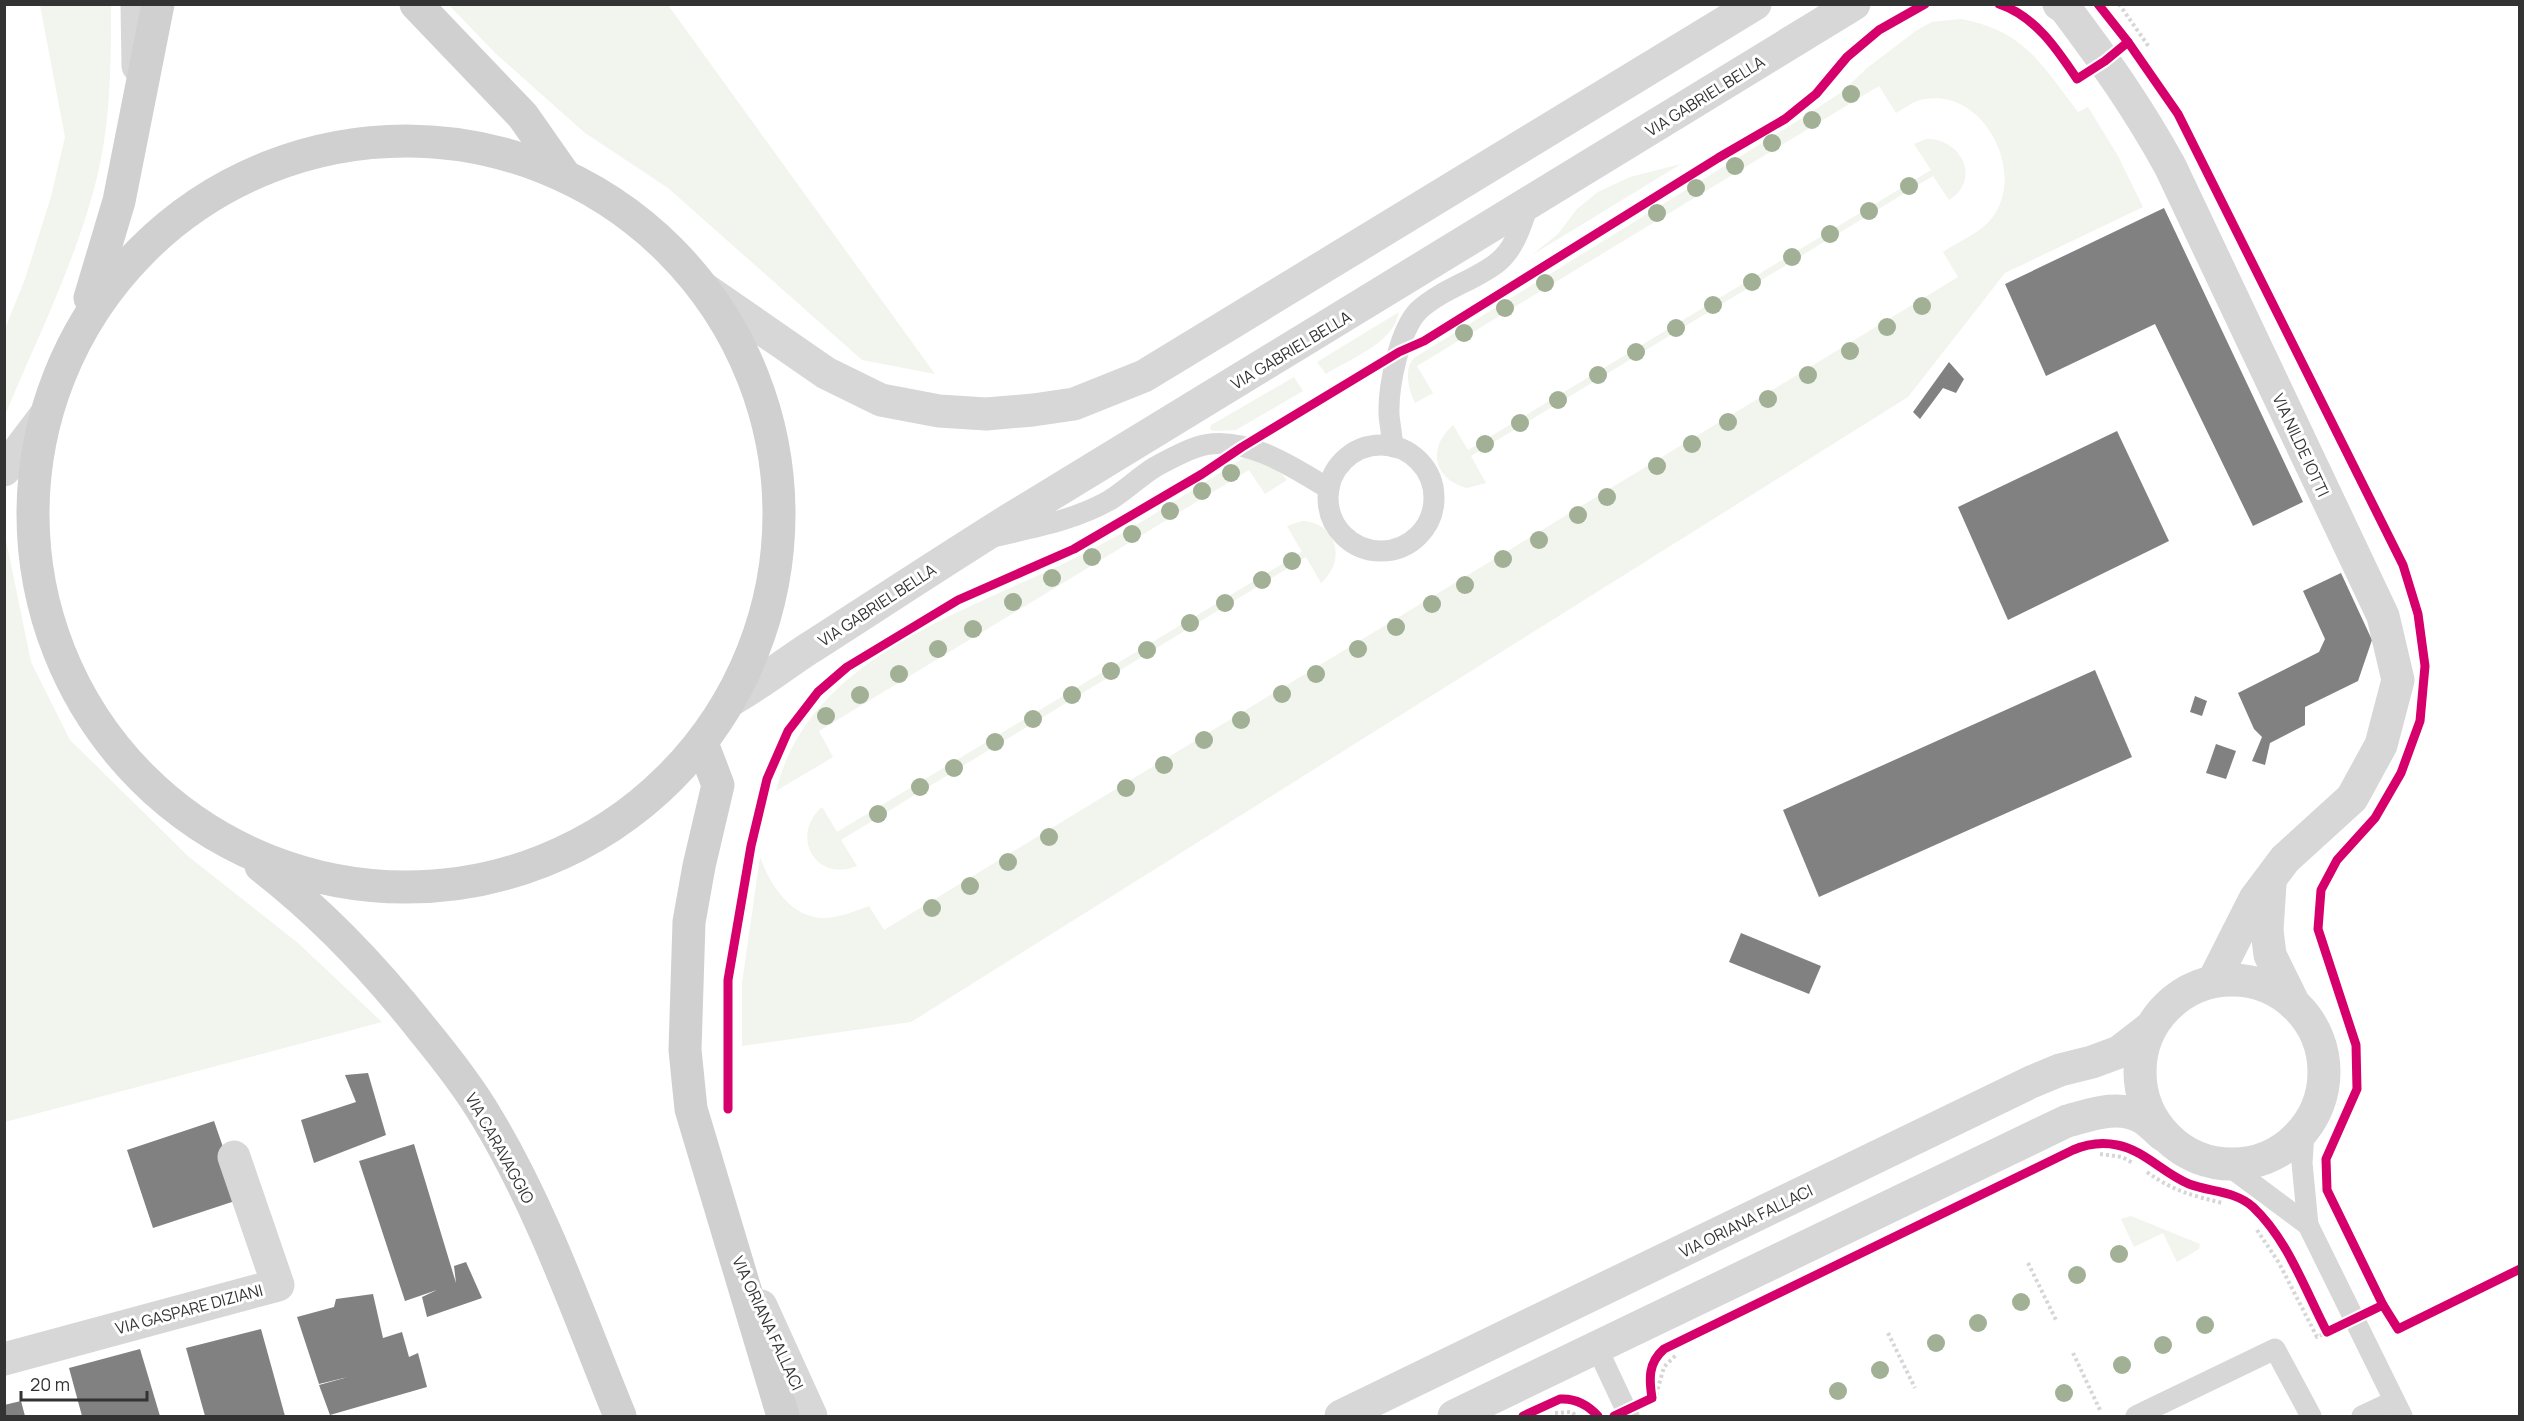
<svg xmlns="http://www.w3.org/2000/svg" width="2524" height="1421" font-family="Manrope,sans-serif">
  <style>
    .green { fill: #f1f5ed }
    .building { fill: #818181 }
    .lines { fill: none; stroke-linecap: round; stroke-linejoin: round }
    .path { stroke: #d6d6d6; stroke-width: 4; stroke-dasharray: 3 3; stroke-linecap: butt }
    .service { stroke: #d7d7d7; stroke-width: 21 }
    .minor { stroke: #d7d7d7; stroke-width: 33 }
    .tertiary { stroke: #d7d7d7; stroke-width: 33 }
    .secondary { stroke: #d0d0d0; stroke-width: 33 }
    .cycleway-casing { stroke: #fff; stroke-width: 13 }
    .cycleway { stroke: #d6006c; stroke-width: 9 }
    .tree { fill: #a2b095 }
    .labels { text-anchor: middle; stroke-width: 6; stroke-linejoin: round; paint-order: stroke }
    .street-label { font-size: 16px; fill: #333; stroke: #fff }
  </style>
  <rect width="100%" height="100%" fill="#fff"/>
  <g class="green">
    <path d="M40,5H111C111,60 111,118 98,173C78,257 38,336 5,415V329L25,279L51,197L65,137Z"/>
    <polygon points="449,5 668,5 935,374 862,360 668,188 585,133 495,53"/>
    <path d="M1961,19C2025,31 2041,64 2078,112L2088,107L2118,156L2143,207L2005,273L1908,397L911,1022L742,1046V983L760,857C770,885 791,918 824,918C839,918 855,911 869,906L884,930L1958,277L1943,252C1957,242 1981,233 1992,218C2027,172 1984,89 1925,99C1915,100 1905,108 1896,113L1879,86L1417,366L1433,393L1415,403C1409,390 1403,369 1414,358L1807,115L1843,91L1867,68L1917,30L1932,22Z"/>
    <path d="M1926,139C1961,138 1982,179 1949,200L1933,176L1471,456L1486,483L1467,488C1433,479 1427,448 1453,425L1468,450L1931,170L1914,144Z"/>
    <polygon points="1681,164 1532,255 1558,234 1577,209 1598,192 1630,177"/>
    <path d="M1399,312C1393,344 1351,358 1326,374L1317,362Z"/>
    <polygon points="1294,377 1303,391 1236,430 1213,431 1210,429 1211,425"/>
    <path d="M1245,457L1274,465L1287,480L1265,494L1249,470L819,731L833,757L776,791C809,656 967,612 1077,557C1136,528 1190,491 1245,457Z"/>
    <path d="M1302,521C1337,522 1347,561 1321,583L1306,557L841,840L857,866C816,883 789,836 822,807L837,832L1302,552L1287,526Z"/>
    <polygon points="5,535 31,662 70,740 189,857 298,943 382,1022 5,1122"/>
    <polygon points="2131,1216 2200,1244 2199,1249 2177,1262 2163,1233 2134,1247 2121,1219"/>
  </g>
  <g class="building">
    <polygon points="2164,208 2303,502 2253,526 2155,324 2046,376 2005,284"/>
    <polygon points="1949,362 1964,379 1956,393 1943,388 1920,419 1913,412"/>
    <polygon points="2117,431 2169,541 2008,620 1958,507"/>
    <polygon points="2341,573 2372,640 2358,681 2305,707 2305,725 2270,743 2265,765 2252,761 2262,737 2254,729 2238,693 2319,652 2325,639 2303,591"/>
    <polygon points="2095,670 2132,757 1819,897 1783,810"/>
    <polygon points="2195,696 2207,701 2202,716 2190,712"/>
    <polygon points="2216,744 2236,751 2226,779 2206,773"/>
    <polygon points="1741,933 1821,966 1809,994 1729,962"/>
    <polygon points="368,1073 386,1135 314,1163 301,1120 356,1102 345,1075"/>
    <polygon points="214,1121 241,1199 153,1228 127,1150"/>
    <polygon points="414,1144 456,1283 454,1266 466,1262 482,1298 427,1317 422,1297 437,1290 405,1301 359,1161"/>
    <polygon points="373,1294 383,1338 402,1332 409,1357 418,1353 427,1387 330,1415 319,1385 348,1377 319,1384 297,1317 334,1307 336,1299"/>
    <polygon points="261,1329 285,1416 205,1416 186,1348"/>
    <polygon points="140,1349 160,1416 82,1416 69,1368"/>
    <polygon points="21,1401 25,1416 4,1416 4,1405"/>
  </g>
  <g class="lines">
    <g class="path">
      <polyline points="2119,4 2149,47"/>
      <polyline points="2100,1154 2122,1157 2133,1163"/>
      <path d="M2147,1172C2173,1191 2191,1195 2222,1203"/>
      <polyline points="2257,1230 2279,1263 2317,1337 2325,1333"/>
      <polyline points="2028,1263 2056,1320"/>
      <polyline points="1888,1333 1915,1388"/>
      <polyline points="2073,1353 2100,1410"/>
      <polyline points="1656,1395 1664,1367 1676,1355"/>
      <polyline points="1555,1413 1572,1412 1576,1416"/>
    </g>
    <g class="service">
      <circle cx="1381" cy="498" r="53"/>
      <path d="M1393,447C1392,436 1390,425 1389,415C1388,387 1399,330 1419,310C1442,289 1476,280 1498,262C1515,248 1521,226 1528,206"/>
      <path d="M997,536C1036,527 1075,520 1110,500C1126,490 1139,477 1155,467C1168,460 1182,452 1197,447C1240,432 1294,467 1329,489"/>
      <polyline points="2304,1132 2302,1163 2308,1225 2402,1416"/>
      <polyline points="2226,1164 2308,1225"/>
      <polyline points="1597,1348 1629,1416"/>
      <polyline points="2136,1416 2275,1349 2311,1416"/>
      <polyline points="2362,1416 2394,1401"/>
    </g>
    <g class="minor">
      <polyline points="137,4 138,66"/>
      <polyline points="4,470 45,416"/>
      <polyline points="4,1359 278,1285 234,1157"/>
    </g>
    <g class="tertiary">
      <path d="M2059,4L2065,8C2105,61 2138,108 2170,166L2383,616L2398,680L2381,745L2352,798L2285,859L2255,899L2214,980"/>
      <polyline points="706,290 826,373 881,400 939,411 986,414 1033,410 1074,404 1144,376 1755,4"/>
      <path d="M731,700C758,685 782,666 808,649C875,606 942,562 1009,520C1290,347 1574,178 1854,4"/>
      <polyline points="2270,884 2267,930 2270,955 2294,1004"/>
      <circle cx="2232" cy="1072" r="92"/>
      <polyline points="761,1306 811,1416"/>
      <polyline points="1341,1416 2031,1082 2060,1070 2092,1062 2119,1052 2150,1028"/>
      <path d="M1454,1416L2067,1121C2090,1115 2118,1104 2141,1117C2149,1121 2156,1129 2163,1135"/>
    </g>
    <g class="secondary">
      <polyline points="416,4 523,116 565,176"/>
      <circle cx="406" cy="514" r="373"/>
      <polyline points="90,298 119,201 158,4"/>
      <polyline points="702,743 718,785 699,866 689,922 685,1050 691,1109 783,1416"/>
      <path d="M261,866C323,914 375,969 423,1030C446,1058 469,1087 487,1118C543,1211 579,1316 620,1416"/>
    </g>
    <g class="cycleway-casing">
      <g id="cycleway">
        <path d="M1999,4C2035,16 2057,49 2077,79L2105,61L2128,42"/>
        <polyline points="728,1109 728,980 751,846 767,779 788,731 818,692 847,667 958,600 1074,549 1202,474 1242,447 1399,352 1424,341 1718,158 1785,119 1816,94 1847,57 1879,30 1925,4"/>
        <polyline points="2383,1305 2398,1329 2520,1269"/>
        <path d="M1523,1416L1560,1399C1576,1398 1588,1405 1598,1416"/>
        <path d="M1614,1416L1652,1398C1649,1379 1648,1363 1664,1349L2073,1150C2087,1144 2102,1142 2117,1145C2144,1150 2164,1174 2189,1184C2210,1192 2236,1191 2253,1207C2288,1240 2305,1290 2327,1332L2383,1305L2327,1190L2326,1159L2357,1089L2356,1045L2318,929L2321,890L2337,860L2375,818L2401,773L2420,721L2425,666L2418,614L2403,565L2178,114L2128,42L2098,4"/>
      </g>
    </g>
    <use href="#cycleway" class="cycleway"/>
  </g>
  <g class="tree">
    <circle cx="1851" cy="94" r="9"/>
    <circle cx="1812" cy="120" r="9"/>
    <circle cx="1772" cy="143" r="9"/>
    <circle cx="1735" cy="166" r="9"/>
    <circle cx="1909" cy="186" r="9"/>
    <circle cx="1696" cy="188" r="9"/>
    <circle cx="1869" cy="211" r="9"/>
    <circle cx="1657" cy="213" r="9"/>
    <circle cx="1830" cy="234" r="9"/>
    <circle cx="1792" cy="257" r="9"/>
    <circle cx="1752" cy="282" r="9"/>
    <circle cx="1545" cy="283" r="9"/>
    <circle cx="1713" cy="305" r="9"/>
    <circle cx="1922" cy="306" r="9"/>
    <circle cx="1505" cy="308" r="9"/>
    <circle cx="1887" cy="327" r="9"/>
    <circle cx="1676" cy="328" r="9"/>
    <circle cx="1464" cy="333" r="9"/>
    <circle cx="1850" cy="351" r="9"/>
    <circle cx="1636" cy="352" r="9"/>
    <circle cx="1598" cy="375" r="9"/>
    <circle cx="1808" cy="375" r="9"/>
    <circle cx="1768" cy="399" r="9"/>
    <circle cx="1558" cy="400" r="9"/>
    <circle cx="1728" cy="422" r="9"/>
    <circle cx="1520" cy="423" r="9"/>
    <circle cx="1485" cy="444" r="9"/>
    <circle cx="1692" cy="444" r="9"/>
    <circle cx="1657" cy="466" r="9"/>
    <circle cx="1231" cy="473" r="9"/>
    <circle cx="1202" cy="491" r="9"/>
    <circle cx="1607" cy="497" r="9"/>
    <circle cx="1170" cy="511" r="9"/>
    <circle cx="1578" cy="515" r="9"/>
    <circle cx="1132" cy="534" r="9"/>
    <circle cx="1539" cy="540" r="9"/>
    <circle cx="1092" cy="557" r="9"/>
    <circle cx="1503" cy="559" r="9"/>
    <circle cx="1292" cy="561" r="9"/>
    <circle cx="1052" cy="578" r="9"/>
    <circle cx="1262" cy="580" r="9"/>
    <circle cx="1465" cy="585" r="9"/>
    <circle cx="1013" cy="602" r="9"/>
    <circle cx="1225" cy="603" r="9"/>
    <circle cx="1432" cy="604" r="9"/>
    <circle cx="1190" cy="623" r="9"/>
    <circle cx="1396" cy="627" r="9"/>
    <circle cx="973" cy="629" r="9"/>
    <circle cx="938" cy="649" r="9"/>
    <circle cx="1358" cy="649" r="9"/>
    <circle cx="1147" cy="650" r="9"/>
    <circle cx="1111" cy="671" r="9"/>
    <circle cx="899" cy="674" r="9"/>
    <circle cx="1316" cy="674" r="9"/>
    <circle cx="1282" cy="694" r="9"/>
    <circle cx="860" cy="695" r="9"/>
    <circle cx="1072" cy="695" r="9"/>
    <circle cx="826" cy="716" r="9"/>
    <circle cx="1033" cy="719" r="9"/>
    <circle cx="1241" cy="720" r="9"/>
    <circle cx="1204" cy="740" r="9"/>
    <circle cx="995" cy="742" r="9"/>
    <circle cx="1164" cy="765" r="9"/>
    <circle cx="954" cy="768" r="9"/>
    <circle cx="920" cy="787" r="9"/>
    <circle cx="1126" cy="788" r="9"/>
    <circle cx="878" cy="814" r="9"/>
    <circle cx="1049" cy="837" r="9"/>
    <circle cx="1008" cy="862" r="9"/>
    <circle cx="970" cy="886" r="9"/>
    <circle cx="932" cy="908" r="9"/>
    <circle cx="2119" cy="1254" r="9"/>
    <circle cx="2077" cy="1275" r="9"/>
    <circle cx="2021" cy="1302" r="9"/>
    <circle cx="1978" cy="1323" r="9"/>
    <circle cx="2205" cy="1325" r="9"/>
    <circle cx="1936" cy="1343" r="9"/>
    <circle cx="2163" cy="1345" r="9"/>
    <circle cx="2122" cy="1365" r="9"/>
    <circle cx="1880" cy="1370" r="9"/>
    <circle cx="1838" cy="1391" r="9"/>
    <circle cx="2064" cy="1393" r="9"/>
  </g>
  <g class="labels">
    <g class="street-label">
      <text transform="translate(1705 96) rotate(-32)" y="6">VIA GABRIEL BELLA</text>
      <text transform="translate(1291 350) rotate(-31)" y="6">VIA GABRIEL BELLA</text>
      <text transform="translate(2301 445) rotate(65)" y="6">VIA NILDE IOTTI</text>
      <text transform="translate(877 605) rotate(-33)" y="6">VIA GABRIEL BELLA</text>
      <text transform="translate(500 1148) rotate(61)" y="6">VIA CARAVAGGIO</text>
      <text transform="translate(1746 1221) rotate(-26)" y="6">VIA ORIANA FALLACI</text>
      <text transform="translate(189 1309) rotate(-15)" y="6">VIA GASPARE DIZIANI</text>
      <text transform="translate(768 1323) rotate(65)" y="6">VIA ORIANA FALLACI</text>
    </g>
  </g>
  <rect width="2524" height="1421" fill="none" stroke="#333333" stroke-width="12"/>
  <path d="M21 1391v9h126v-9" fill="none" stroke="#333333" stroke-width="3"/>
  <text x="30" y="1391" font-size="18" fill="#333333" stroke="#ffffff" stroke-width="4.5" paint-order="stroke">20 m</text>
</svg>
